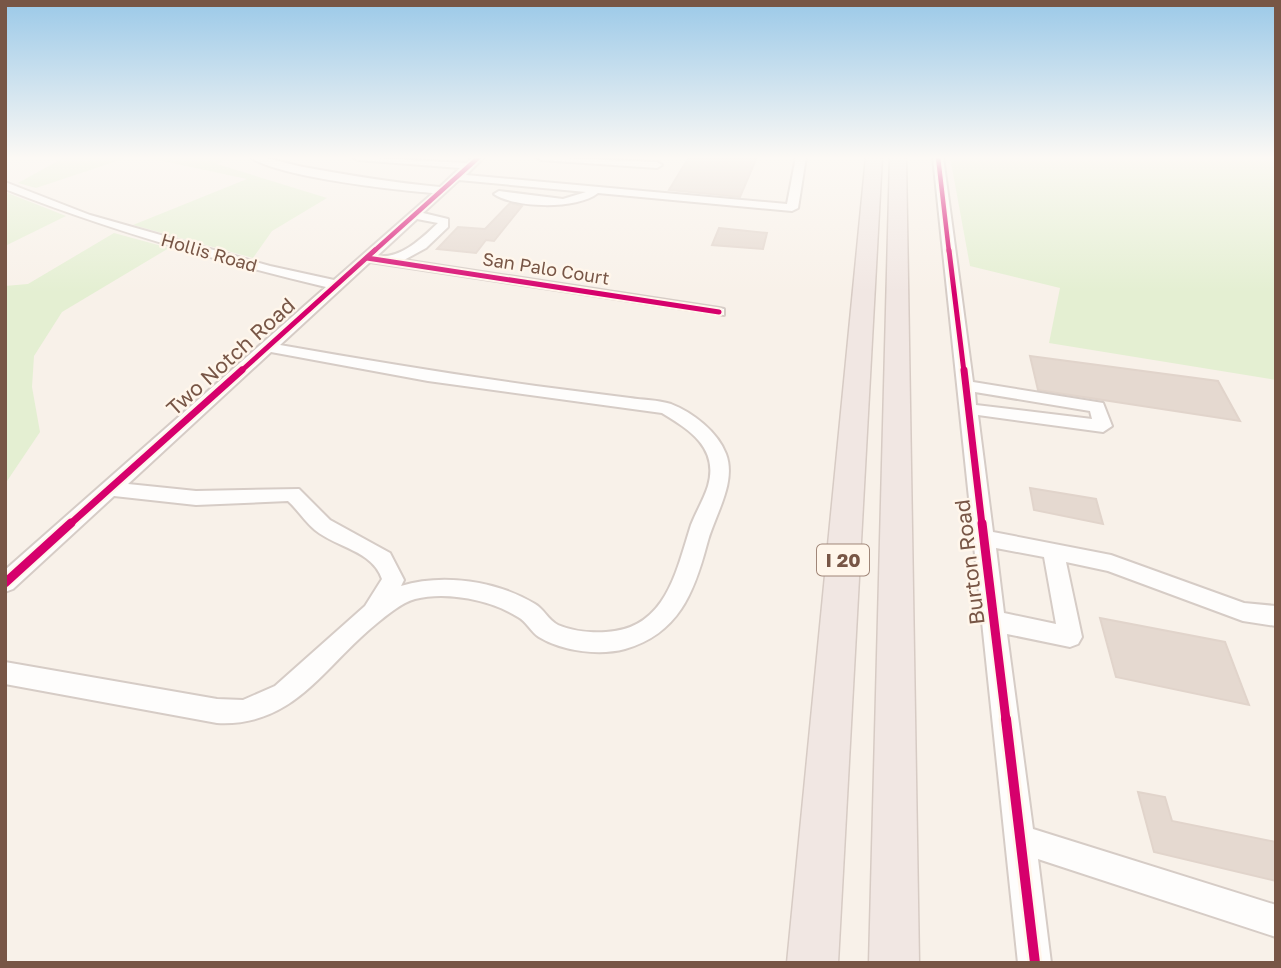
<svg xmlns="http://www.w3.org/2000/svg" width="1281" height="968" font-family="'Golos Text',sans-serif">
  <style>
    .green { fill: #e4efd2 }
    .building { fill: #e5d9d0; stroke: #e1d4cb; stroke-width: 2 }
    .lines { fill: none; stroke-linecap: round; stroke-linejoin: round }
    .minor-casing { stroke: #d6ccc6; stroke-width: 4 }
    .highway-casing { stroke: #d7cbc4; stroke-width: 3 }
    .minor { fill: #fefdfc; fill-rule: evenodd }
    .highway { fill: #f1e7e3; fill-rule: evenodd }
    .cycleway-far4-casing { stroke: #fff6eb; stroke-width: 7 }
    .cycleway-far3-casing { stroke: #fff6eb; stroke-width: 9 }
    .cycleway-far2-casing { stroke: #fff6eb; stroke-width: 11 }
    .cycleway-far1-casing { stroke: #fff6eb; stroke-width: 13 }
    .cycleway-casing { stroke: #fff6eb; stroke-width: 15 }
    .cycleway-far4 { stroke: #d6006c; stroke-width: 4.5 }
    .cycleway-far3 { stroke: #d6006c; stroke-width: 5 }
    .cycleway-far2 { stroke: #d6006c; stroke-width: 7 }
    .cycleway-far1 { stroke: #d6006c; stroke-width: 9 }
    .cycleway { stroke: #d6006c; stroke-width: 10 }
    .labels { text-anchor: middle; stroke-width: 5; stroke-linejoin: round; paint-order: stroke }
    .far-street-label { font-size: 18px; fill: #785646; stroke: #fff6eb }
    .shield { fill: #fff6eb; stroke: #a08678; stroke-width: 2 }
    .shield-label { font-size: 19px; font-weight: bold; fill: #785646 }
    .street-label { font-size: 21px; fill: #785646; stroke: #fff6eb }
  </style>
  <rect width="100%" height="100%" fill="#f8f1e9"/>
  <g class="green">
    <polygon points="65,157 129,157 36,188 18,183"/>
    <polygon points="144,157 232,157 217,164 327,198 272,231 253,258 133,225 247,179"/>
    <polygon points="950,157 1276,157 1276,380 1049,343 1060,288 970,266"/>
    <polygon points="5,192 66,216 5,246"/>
    <polygon points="114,233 169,248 62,312 34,356 32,387 40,432 5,484 5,286 28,284"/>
  </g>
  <g class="building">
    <polygon points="689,157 757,157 740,197 669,190"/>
    <polygon points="510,203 522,206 494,241 486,240 476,253 437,249 458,227 485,229"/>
    <polygon points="719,228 767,233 763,249 712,245"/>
    <polygon points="1030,356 1218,381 1240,421 1038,390"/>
    <polygon points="1030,488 1096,499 1103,524 1034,510"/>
    <polygon points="1100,618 1225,642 1249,705 1116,677"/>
    <polygon points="1138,792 1165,797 1172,821 1276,842 1276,881 1154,852"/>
  </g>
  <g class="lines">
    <g class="minor-casing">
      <g id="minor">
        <path d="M250,157C270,156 289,165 309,168C353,176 395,183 440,187L460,168L358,160L353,157L467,163L473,157H484L466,175L787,204L796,157H806L798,208L792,211L598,193C577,210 514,208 494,194L499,191L563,199L586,192L459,180L423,213L448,219V227L426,248L404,260L719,308L724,309V315L370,262L280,345C365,360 450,374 536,386C567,390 598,394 630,398C643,400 658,400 671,404C692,412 718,432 726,454C737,483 714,516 707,544C694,593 678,634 625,649C599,656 562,651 539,637C531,632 527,622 518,617C491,600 447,591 415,599C401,603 387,615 376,624C323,667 294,727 217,723L5,684V662L217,699L243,700L275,686L365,606L382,579C372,550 337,548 315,530C305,522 298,510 288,501L196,505L114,496L13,589L5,592V570L326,287C217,261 109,230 5,189V182L90,215L270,266L334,280L433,193C395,190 278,177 250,157ZM417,219L438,223C421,239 401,259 377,256ZM271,352L428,381L662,413C690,430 719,448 708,486C704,499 696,512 691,525C676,572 666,629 606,632C591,633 572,631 558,625C548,620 544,609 535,604C497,581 443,573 401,586L404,580L390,553L330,520L299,489L196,491L128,484Z"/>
        <polygon points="536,157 657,162 662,165 657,168 541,160"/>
        <path d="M933,157H943L973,382L1103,403L1112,426L1103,432L978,415L993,532L1111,555L1244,603L1276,606V626L1243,621L1108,571L1066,562L1082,637L1078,644L1070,647L1007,634L1033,829L1276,905V937L1038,859L1051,963H1018ZM975,392L1090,411L1092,419L976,405ZM996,548L1044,557L1056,624L1004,613Z"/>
      </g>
    </g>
    <g class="highway-casing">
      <g id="highway">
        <polygon points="866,157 882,157 838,963 787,963"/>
        <polygon points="890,157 906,157 919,963 869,963"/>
      </g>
    </g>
    <use href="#minor" class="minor"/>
    <use href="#highway" class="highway"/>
    <g class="cycleway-far4-casing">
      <g id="cycleway-far4">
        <polyline points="938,157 949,252"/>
        <polyline points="373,252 479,157"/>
      </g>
    </g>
    <g class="cycleway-far3-casing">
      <g id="cycleway-far3">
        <polyline points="949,250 964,372"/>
        <polyline points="367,258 719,312"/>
        <polyline points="240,372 375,250"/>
      </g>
    </g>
    <g class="cycleway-far2-casing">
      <g id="cycleway-far2">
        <polyline points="964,370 982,525"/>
        <polyline points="69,525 242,370"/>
      </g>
    </g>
    <g class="cycleway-far1-casing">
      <g id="cycleway-far1">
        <polyline points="982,523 1006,720"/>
        <polyline points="5,583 71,523"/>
      </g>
    </g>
    <g class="cycleway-casing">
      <polyline id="cycleway" points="1006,719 1035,963"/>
    </g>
    <use href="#cycleway-far4" class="cycleway-far4"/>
    <use href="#cycleway-far3" class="cycleway-far3"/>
    <use href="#cycleway-far2" class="cycleway-far2"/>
    <use href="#cycleway-far1" class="cycleway-far1"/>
    <use href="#cycleway" class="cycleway"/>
  </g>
  <linearGradient id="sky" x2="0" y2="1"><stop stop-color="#9bc9e8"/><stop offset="0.54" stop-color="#fcf9f5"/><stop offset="1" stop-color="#fcf9f5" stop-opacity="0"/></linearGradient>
  <rect width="1281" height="292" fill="url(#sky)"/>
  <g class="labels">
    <g class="far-street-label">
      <text transform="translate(209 253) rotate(16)" y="6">Hollis Road</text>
      <text transform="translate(546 269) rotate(9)" y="6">San Palo Court</text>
    </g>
    <rect class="shield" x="817" y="544.5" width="52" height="31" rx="5"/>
    <g class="shield-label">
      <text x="843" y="567">I 20</text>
    </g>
    <g class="street-label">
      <text transform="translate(231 357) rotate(-42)" y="7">Two Notch Road</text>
      <text transform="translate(970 562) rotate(-97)" y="7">Burton Road</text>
    </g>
  </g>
  <rect width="1281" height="968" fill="none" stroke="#785646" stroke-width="14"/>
</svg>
